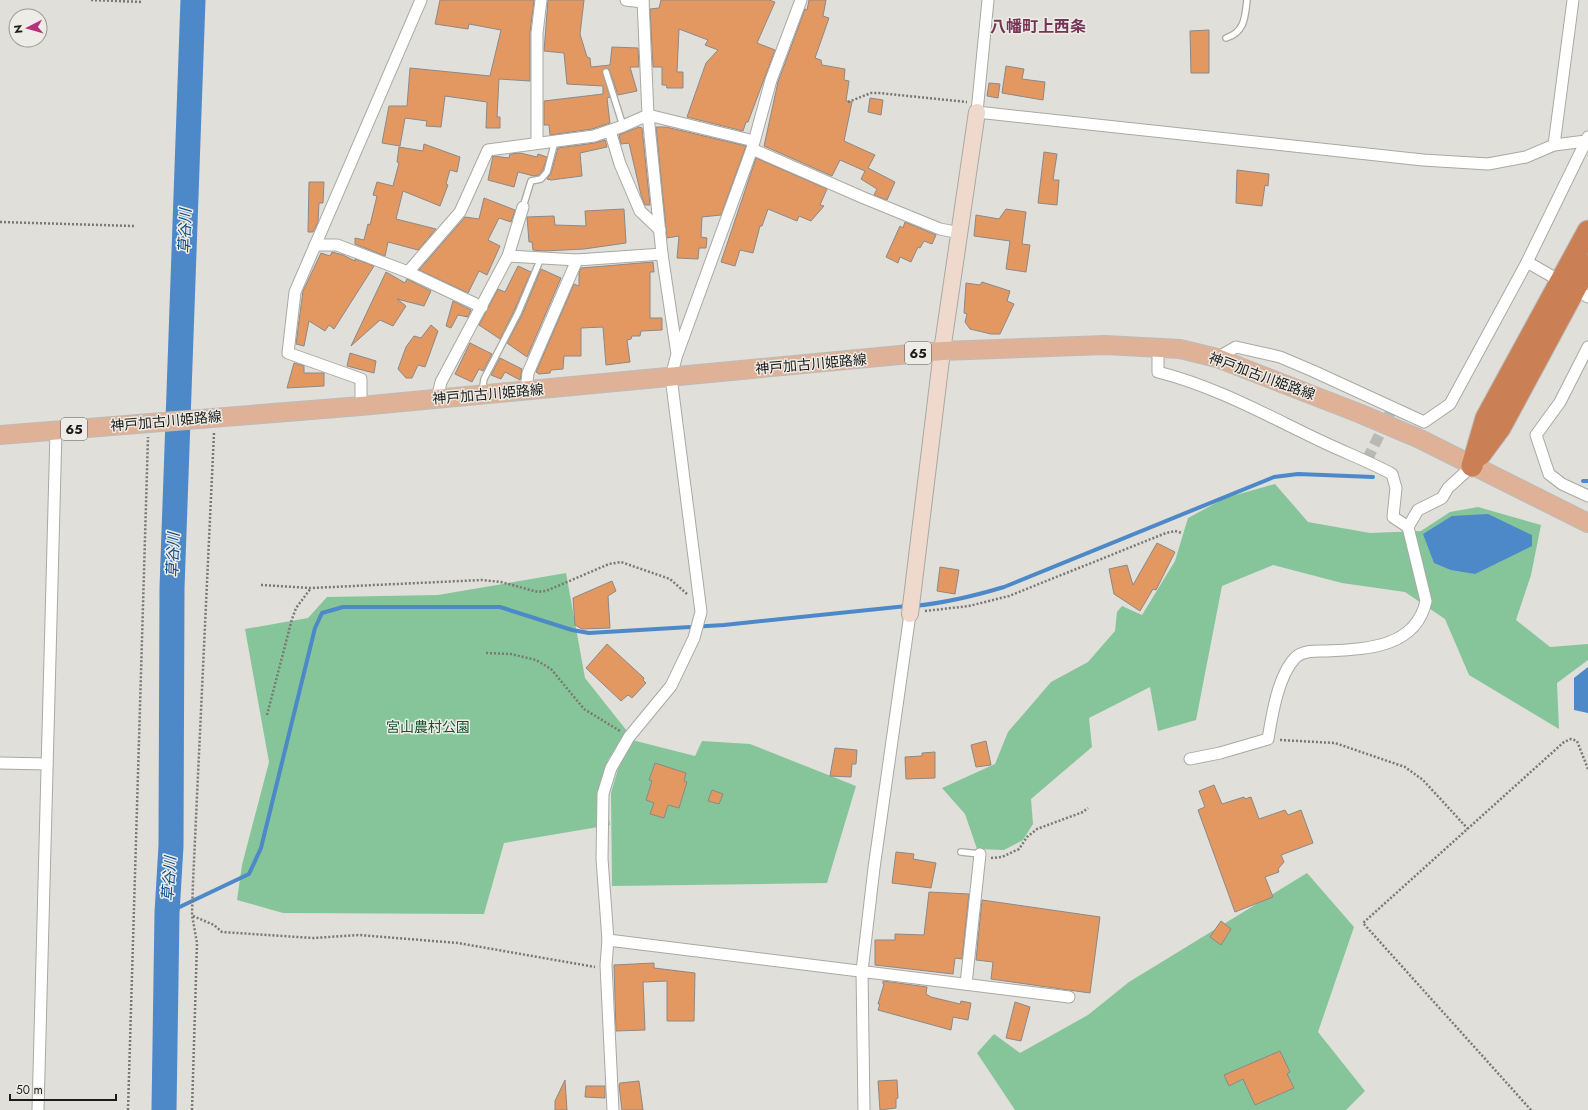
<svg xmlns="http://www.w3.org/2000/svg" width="1588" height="1110" font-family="Jost,'Noto Sans JP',sans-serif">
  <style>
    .green { fill: #86c599 }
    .water { fill: #4d88c8 }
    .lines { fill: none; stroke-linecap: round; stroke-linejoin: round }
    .stream { stroke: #4d88c8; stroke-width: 4 }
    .river { stroke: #4d88c8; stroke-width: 25 }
    .building { fill: #e39861; stroke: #8d8886 }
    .street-tunnel { stroke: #b9b8b3; stroke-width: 11; stroke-dasharray: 11 5.5; stroke-linecap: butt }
    .lane-casing { stroke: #a9a8a3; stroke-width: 8 }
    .street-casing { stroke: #a9a8a3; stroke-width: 13 }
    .secondary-casing { stroke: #a9a8a3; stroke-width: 18 }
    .primary-casing { stroke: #bbbbba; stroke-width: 20 }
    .highway-casing { stroke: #bbbbba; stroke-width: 23 }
    .path { stroke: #797874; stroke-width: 2.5; stroke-dasharray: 2 2; stroke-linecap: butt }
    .lane { stroke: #fff; stroke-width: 5.5 }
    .street { stroke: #fff; stroke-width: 11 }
    .secondary { stroke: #efd9cc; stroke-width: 16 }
    .primary { stroke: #dfb298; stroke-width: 18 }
    .highway { stroke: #ca7f54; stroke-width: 21 }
    .labels { text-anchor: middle; stroke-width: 3; stroke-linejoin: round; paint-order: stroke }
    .shield { fill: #edece7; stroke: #5b5a57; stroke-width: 1 }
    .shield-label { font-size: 13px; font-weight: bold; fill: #1c1b19 }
    .street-label { font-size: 14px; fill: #1c1b19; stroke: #edece7 }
    .park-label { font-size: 14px; fill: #14532f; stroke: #edece7 }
    .water-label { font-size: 15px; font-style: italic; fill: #0a4b87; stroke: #edece7 }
    .quarter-label { font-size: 16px; font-weight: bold; fill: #763556; stroke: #edece7 }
  </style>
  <rect width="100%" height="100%" fill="#e0dfda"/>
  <g class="green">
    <polygon points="1275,484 1308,522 1370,533 1421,531 1450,512 1478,507 1541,525 1531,575 1516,620 1550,647 1588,644 1588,660 1557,683 1559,729 1469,675 1445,619 1405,592 1342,583 1273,565 1222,586 1196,720 1158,731 1150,687 1089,718 1092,747 1031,799 1033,824 1023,840 1004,850 977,849 965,814 942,788 995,764 1008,732 1051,682 1088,662 1115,631 1117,612 1122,606 1142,615 1175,561 1188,518 1225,498"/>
    <polygon points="566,573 585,678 627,731 608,760 602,779 610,825 504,843 484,914 283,913 237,900 242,865 269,762 245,629 308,618 327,597 438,595"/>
    <polygon points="632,740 695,756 702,741 750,744 856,786 827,883 612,886 611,793 618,769"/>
    <polygon points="1307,873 1354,927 1318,1032 1365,1091 1346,1110 1015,1110 977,1053 994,1034 1020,1053 1088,1015 1129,982"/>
  </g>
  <g class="water">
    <polygon points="1488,514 1532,535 1532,546 1475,574 1451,570 1434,563 1423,534 1452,516"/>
    <polygon points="1588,667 1588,713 1574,710 1574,678"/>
  </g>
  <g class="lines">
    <g class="stream">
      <polyline points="1583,481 1588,481"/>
      <path d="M914,606C945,603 974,596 1004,587L1274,477L1298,474L1373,477"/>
      <polyline points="167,913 249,874 261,848 315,628 322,613 343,607 500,607 572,630 589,633 724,625 907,606"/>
    </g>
    <polyline class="river" points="164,1110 167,913 171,846 172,588 193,0"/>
  </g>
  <g class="building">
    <polygon points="440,0 534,0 530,33 530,81 499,79 497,117 500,117 500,128 486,128 487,102 445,96 441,127 426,126 427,121 405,118 400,146 382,143 389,106 407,106 410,68 490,76 501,30 469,24 468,29 435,24"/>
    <polygon points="548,0 584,0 580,34 587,57 590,58 591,67 610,65 612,47 638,48 639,67 630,67 637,91 618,95 609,69 605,68 602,71 610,97 607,98 610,123 592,129 550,135 549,125 544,125 544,101 603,94 603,86 567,84 564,53 544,51"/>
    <polygon points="661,0 769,0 775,2 757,43 775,50 748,122 746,122 743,131 687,117 706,63 718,50 705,45 708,40 679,29 677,72 683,72 683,88 667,88 666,85 662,85 662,67 653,67 650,9 659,8"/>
    <polygon points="809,0 826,0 823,16 829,18 815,58 821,60 822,65 845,69 844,80 849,81 846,101 852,102 844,141 875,155 868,168 895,182 887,200 874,195 877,189 861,179 865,171 840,160 832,176 764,146 778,82 805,9 807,10"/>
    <polygon points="1209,30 1209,73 1191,73 1190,31"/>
    <polygon points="1006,66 1024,69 1022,79 1045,82 1043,100 1002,93"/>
    <polygon points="989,83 1000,84 998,98 987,96"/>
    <polygon points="870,98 883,100 881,115 868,112"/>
    <polygon points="639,127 642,128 650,205 645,205 641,195 629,143 621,144 619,135"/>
    <polygon points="656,127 666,127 746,146 721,215 702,217 701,237 707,238 706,248 699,248 698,259 677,258 679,236 667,238"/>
    <polygon points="605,140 607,147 580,153 582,176 551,180 547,179 551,173 558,148 595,143"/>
    <polygon points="424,144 460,157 457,172 450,170 446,184 448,185 440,206 403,191 396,219 436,229 418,250 388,242 385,256 355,244 355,238 364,240 368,224 370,225 377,196 373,195 377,182 393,186 399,163 397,162 399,147 423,151"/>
    <polygon points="1044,152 1057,154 1053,180 1059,180 1057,205 1038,203"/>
    <polygon points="520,153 537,157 538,154 547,157 543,170 539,175 534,176 518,172 514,187 488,180 493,156 509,158 510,154"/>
    <polygon points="756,158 827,189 820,205 824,206 811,221 799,216 797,221 768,209 762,226 760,226 753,253 740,250 735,266 721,262"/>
    <polygon points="1237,170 1269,174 1268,186 1265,185 1262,206 1236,203"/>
    <polygon points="309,182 324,182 323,203 319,203 318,222 313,232 308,232"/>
    <polygon points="484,198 515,210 511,222 499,218 488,240 500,246 487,275 479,271 468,293 419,270 465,217 479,219"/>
    <polygon points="624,209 626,243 584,249 544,251 533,250 532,242 529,242 527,217 554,216 555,225 586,226 585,211"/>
    <polygon points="1006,209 1026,212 1022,244 1030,245 1026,272 1006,269 1010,241 974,236 976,215 999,219"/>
    <polygon points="905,222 936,235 932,244 924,241 920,248 918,247 911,262 900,257 898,263 886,257 900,226 903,228"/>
    <polygon points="332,252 343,255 355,261 355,259 374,266 334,329 329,325 325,331 309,321 304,346 296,344 303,291 321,253 330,256"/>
    <polygon points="653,262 654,272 650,272 650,318 662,318 662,330 641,331 640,336 632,336 631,339 627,340 630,362 606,365 603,327 581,328 581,356 564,356 563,369 551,370 550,373 539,374 536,372 574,284 579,286 579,273 581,268"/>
    <polygon points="518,266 531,272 514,311 500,339 479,325 498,289 505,292"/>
    <polygon points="541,269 561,278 527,357 507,343 522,315"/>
    <polygon points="386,272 405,283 407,279 431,291 424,306 397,299 406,306 393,326 380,320 351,346"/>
    <polygon points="982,282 1010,291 1007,301 1014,304 1000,334 991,334 970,329 965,322 967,314 964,313 966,283 980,285"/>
    <polygon points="453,301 471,310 468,317 458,315 451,328 446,326"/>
    <polygon points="431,325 438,331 425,367 418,365 412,378 406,378 398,369 406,347 414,336 421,338"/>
    <polygon points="470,343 492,354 483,371 479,369 472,382 455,374"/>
    <polygon points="350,353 376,361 374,373 347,366"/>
    <polygon points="500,358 522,369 520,380 505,372 501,379 491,375"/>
    <polygon points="294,363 304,366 304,373 324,373 324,386 287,388"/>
    <polygon points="1157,543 1175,552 1156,590 1153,589 1140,611 1114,594 1109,569 1127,565 1133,585"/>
    <polygon points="940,567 959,570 955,594 937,591"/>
    <polygon points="612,581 616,591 608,596 610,628 582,629 575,625 573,598"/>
    <polygon points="607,644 644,678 643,680 646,683 632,698 628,695 621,701 586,668"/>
    <polygon points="986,741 991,765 976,767 971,745"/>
    <polygon points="835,748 857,750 856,764 852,764 851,777 830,776"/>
    <polygon points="935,752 935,778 906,779 905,757 922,756 922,753"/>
    <polygon points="655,763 686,773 684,781 687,782 679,808 668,805 664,818 650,814 654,803 646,800 652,781 649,780"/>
    <polygon points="1214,785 1222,804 1244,797 1245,799 1251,797 1259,819 1285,810 1288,815 1301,810 1313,843 1281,855 1284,862 1278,869 1279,872 1265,877 1273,897 1235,912 1198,810 1205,807 1199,791"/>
    <polygon points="712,790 723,794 719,804 708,801"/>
    <polygon points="896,852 914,854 913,859 936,863 931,888 892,883"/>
    <polygon points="929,892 969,894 962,959 955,958 953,974 875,965 875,940 895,940 895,934 924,935"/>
    <polygon points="982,900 1100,917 1090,993 991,979 993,962 976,960"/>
    <polygon points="1221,921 1231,929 1221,945 1210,937"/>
    <polygon points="654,963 654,968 695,973 694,1021 667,1021 667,981 643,982 645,1030 616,1031 614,965"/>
    <polygon points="883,981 927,987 926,994 931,997 960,1004 961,1001 971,1003 968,1020 953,1017 951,1030 878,1010 880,1004 878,1004 884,984 883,984"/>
    <polygon points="1015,1002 1030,1007 1021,1041 1006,1038"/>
    <polygon points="1280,1051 1290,1072 1287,1074 1294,1088 1255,1105 1243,1079 1229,1086 1224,1075"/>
    <polygon points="565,1080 567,1110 555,1110 555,1101"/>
    <polygon points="897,1080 898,1098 896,1099 896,1108 880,1110 878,1081"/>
    <polygon points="639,1081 643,1110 622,1110 619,1085 620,1083"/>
    <polygon points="586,1086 605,1086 605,1098 585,1097"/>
  </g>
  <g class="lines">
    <polyline class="street-tunnel" points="1367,460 1393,407"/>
    <g class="lane-casing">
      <g id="lane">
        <path d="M1226,38C1245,32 1245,17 1247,0"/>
        <polyline points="606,72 623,126"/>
        <polyline points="523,207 531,181 541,179 547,172 555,141"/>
        <polyline points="482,392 484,379 518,313 541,258"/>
        <polyline points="961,852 980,854"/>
      </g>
    </g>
    <g class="street-casing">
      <g id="street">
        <polyline points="626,0 643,2"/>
        <polyline points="988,0 977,112 1423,160 1488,164 1526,157 1554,145 1586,141"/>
        <polyline points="610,131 620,164 640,211 660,230"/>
        <polyline points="537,143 537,33 541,0"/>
        <polyline points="1554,145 1573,0"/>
        <polyline points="752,149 864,198 940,229 960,233"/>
        <polyline points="315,245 337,245 408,272 460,212 488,150 594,136 623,126 648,115 754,141"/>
        <polyline points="508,256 577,260 662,254"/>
        <polyline points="1527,262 1555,278"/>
        <polyline points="408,272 482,307"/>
        <polyline points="1583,294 1588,297"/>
        <polyline points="1588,347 1560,402 1536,435 1549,474 1562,484 1588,496"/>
        <path d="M1158,348V372C1217,387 1268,416 1323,442C1346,453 1370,462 1392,474L1396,488L1393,517L1408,527L1426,601C1416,648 1366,649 1327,651C1316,651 1303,650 1295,658C1278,676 1272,715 1268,739L1220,753L1190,759"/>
        <polyline points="678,352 752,149 771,80 801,0"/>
        <polyline points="1217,358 1236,347 1280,357 1313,371 1424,422 1450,404 1527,262 1588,137"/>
        <polyline points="526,390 528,373 577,260"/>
        <polyline points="437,399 441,382 508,256 523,207"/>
        <polyline points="361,406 361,379 288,353 295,292 421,0"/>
        <polyline points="1408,527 1418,510 1442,498 1448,488 1472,466"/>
        <polyline points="0,763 47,764"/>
        <polyline points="608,940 1069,997"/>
        <polyline points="966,984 980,854"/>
        <polyline points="38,1110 56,431"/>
        <polyline points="613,1110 606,965 608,940 602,859 603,794 611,768 629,737 671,686 694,638 701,612 671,377 677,354 662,254 648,115 643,0"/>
        <polyline points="864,1110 862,971 874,868 910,614"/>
      </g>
    </g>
    <g class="secondary-casing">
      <polyline id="secondary" points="910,614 942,351 977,112"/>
    </g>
    <g class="primary-casing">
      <polyline id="primary" points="0,435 361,406 942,351 1105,345 1143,347 1180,349 1217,358 1361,414 1420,439 1588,523"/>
    </g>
    <g class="highway-casing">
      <g id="highway">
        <polyline points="1480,455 1500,428 1588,265"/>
        <polyline points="1472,466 1486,418 1588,231"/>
      </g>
    </g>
    <g class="path">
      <polyline points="91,0 143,2"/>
      <polyline points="848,102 871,93 879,93 967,102"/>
      <polyline points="0,222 134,226"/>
      <polyline points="261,585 311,588 482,580 501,582 538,592 546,591 609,564 621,562 670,579 687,594"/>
      <polyline points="925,611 969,606 1009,596 1166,533 1175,531 1182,533"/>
      <polyline points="486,653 511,654 536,660 551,669 584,709 620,731"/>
      <polyline points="267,715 292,619 296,608 311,588"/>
      <polyline points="1280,740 1335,743 1405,767 1423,780 1468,829"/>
      <polyline points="991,858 1002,857 1019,849 1027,837 1037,829 1083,812 1088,808"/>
      <polyline points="193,916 214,925 222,932 313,938 359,935 458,943 595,967"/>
      <polyline points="128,1110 148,437"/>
      <polyline points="192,1110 197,943 192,915 193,882 214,433"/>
      <polyline points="1531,1110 1363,923 1564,742 1571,739 1577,741 1588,769"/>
    </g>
    <use href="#lane" class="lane"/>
    <use href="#street" class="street"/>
    <use href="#secondary" class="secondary"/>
    <use href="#primary" class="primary"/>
    <use href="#highway" class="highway"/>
  </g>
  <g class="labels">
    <g class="shield">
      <rect x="905" y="342" width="26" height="22" rx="3"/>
      <rect x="61" y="418" width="26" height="22" rx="3"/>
    </g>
    <g class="shield-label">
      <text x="918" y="358">65</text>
      <text x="74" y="434">65</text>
    </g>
    <g class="street-label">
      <text transform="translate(811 364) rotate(-5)" y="5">神戸加古川姫路線</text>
      <text transform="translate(1262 376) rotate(20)" y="5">神戸加古川姫路線</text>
      <text transform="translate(488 394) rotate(-5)" y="5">神戸加古川姫路線</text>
      <text transform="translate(166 421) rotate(-5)" y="5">神戸加古川姫路線</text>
    </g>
    <g class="park-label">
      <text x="428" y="732">宮山農村公園</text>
    </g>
    <g class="water-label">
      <text transform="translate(185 231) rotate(-88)" y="5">草谷川</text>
      <text transform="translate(173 555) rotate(-88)" y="5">草谷川</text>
      <text transform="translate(169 879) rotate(-86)" y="5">草谷川</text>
    </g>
    <g class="quarter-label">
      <text x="1038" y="32">八幡町上西条</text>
    </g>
  </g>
  <g transform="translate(28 28) rotate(264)"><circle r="19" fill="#edece7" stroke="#999895"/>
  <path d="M0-3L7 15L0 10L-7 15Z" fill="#b5337c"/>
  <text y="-6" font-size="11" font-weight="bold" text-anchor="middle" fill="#1c1b19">N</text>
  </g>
  <path d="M10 1094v6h106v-6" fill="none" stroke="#1c1b19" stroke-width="2"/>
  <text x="16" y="1094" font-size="12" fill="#1c1b19" stroke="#edece7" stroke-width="3" paint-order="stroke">50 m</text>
</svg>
